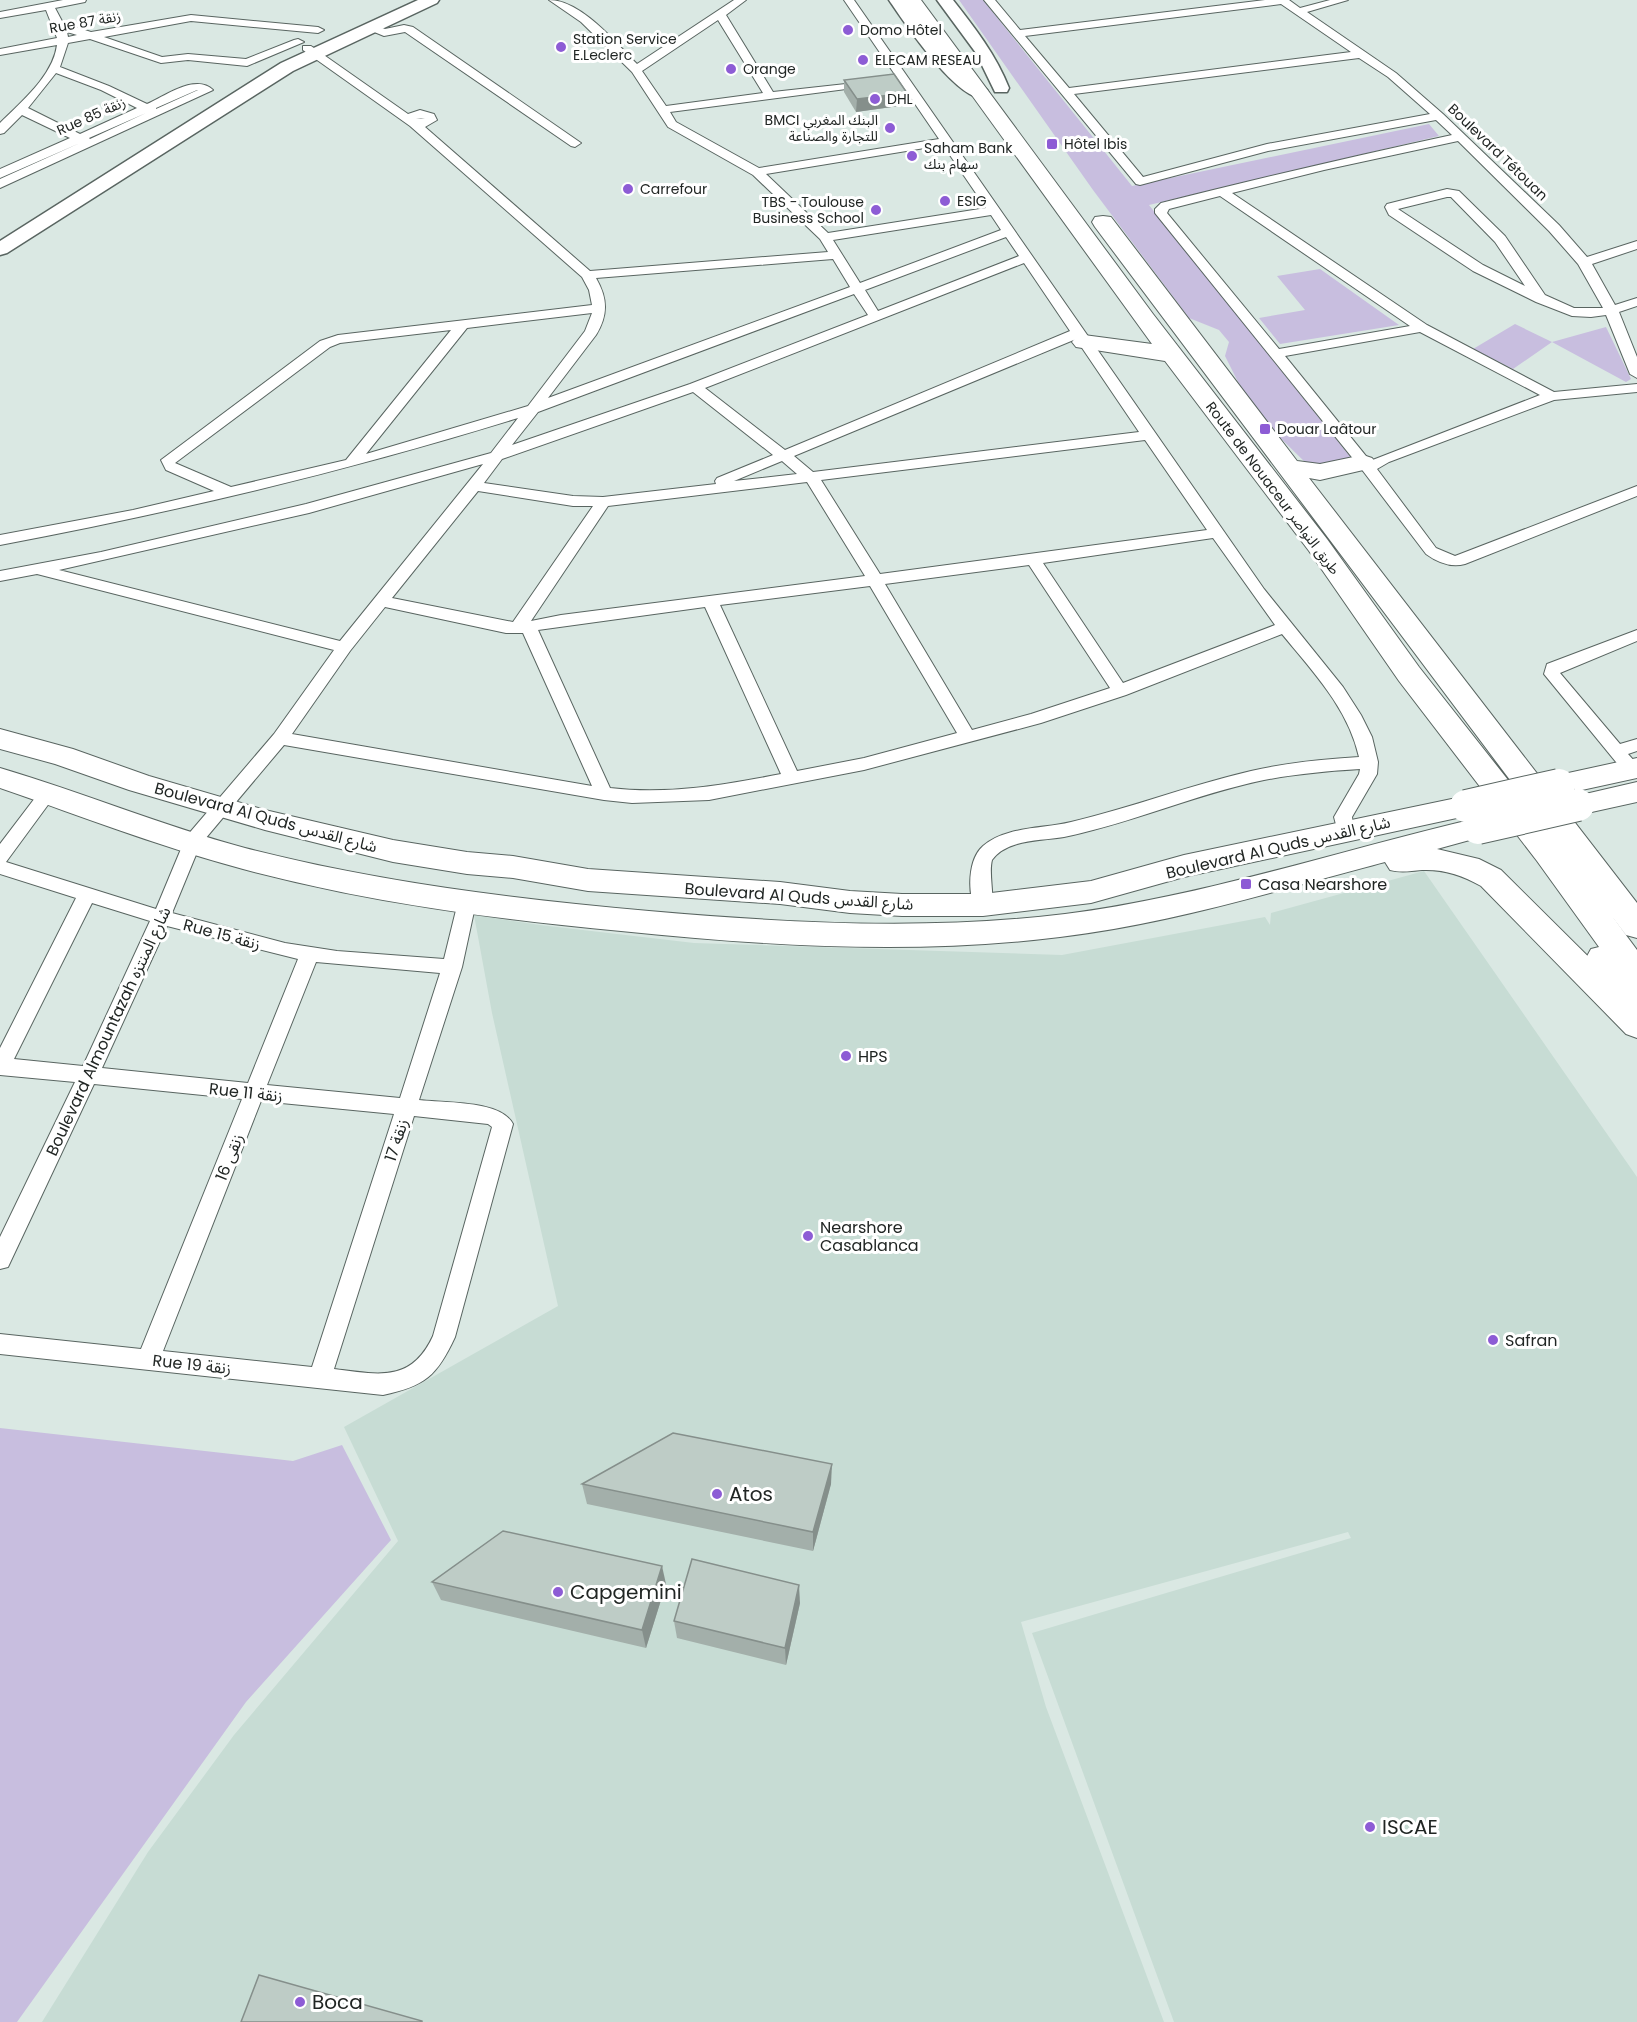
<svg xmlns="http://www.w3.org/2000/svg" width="1637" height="2022" font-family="Poppins,'Noto Sans Arabic',sans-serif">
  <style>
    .built { fill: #c7dcd4 }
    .green { fill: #c8bedf }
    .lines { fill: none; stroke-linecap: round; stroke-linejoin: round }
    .street-casing { stroke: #596561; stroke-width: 2 }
    .secondary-casing { stroke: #596561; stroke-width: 3 }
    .primary-casing { stroke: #596561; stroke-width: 2 }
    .highway-casing { stroke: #596561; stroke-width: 2 }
    .street { fill: #fff; fill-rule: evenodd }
    .secondary { fill: #fff; fill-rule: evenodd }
    .primary { fill: #fff; fill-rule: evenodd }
    .highway { fill: #fff; fill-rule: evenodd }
    .primary-bridge-casing { stroke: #596561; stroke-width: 34; stroke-linecap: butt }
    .primary-bridge { stroke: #fff; stroke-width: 32 }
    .wall { fill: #a3afaa }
    .shaded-wall { fill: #858f8b }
    .building { fill: #beccc6; stroke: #858f8b; stroke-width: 1.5 }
    .poi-dot { fill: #8d5cd5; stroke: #fff; stroke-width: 2 }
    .labels { text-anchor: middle; stroke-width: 6; stroke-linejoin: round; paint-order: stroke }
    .far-street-label { font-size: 14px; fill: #212624; stroke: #fff }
    .far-poi-label { font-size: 14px; fill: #212624; stroke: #fff; text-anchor: start }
    .street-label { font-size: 16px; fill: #212624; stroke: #fff }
    .poi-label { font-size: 16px; fill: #212624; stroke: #fff; text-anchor: start }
    .near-poi-label { font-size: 20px; fill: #212624; stroke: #fff; text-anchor: start }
  </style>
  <rect width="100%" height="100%" fill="#dae8e3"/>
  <polygon class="built" points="1424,871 1637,1177 1637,2022 1174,2022 1032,1633 1351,1538 1348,1532 1021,1622 1046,1707 1164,2022 42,2022 148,1852 234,1735 398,1541 344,1427 558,1306 492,1013 474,915 540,925 694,943 1062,955 1265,917 1270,925 1271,913"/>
  <g class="green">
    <polygon points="959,0 983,0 1132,186 1429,124 1439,136 1149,205 1352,459 1310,467 1252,410 1225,356 1229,342 1219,330 1189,318 1093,190"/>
    <polygon points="1320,269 1399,325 1280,344 1259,318 1305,310 1277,276"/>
    <polygon points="1515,324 1552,342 1606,327 1631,379 1626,382 1552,342 1513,369 1473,349"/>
    <polygon points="0,1428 293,1461 342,1445 391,1540 246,1702 17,2022 0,2022"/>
  </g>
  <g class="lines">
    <g class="street-casing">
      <g id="street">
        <path d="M63,0H86L85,2L55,8L63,23L91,32L191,15L318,27L324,30L318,33L191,21L104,37L162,57L188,54L246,59L294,40L298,39L304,42L247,66L188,60L161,63L90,39L68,43L60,67L109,86L147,104C165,96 196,73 213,90L0,188V179L80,143L0,178V169L70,138L22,115L4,133L0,134V123C21,102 53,76 57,45L0,55V49L57,38L46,10L0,18V12ZM67,32L77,35L68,37ZM56,73L101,90L137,108L80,134L28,108ZM198,90L156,109V108L197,90ZM146,113L90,139L89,138Z"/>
        <path d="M549,0C581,0 615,42 637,64L734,0H746L726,15L773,92L873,81L875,83L869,86L670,112L676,122L759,168L939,139L844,0H854L1264,589L1343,687L1361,715L1372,737L1378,762L1377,774L1352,817L1354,831L1351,836L1345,838L1339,836L1334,817L1359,774L1360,769C1328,771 1295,774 1264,780C1196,794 1132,823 1064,837C1041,841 1007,839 992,860C988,875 996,899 990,910L983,912L976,910C967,893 968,859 983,846C1006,826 1043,829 1071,822C1131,808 1190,785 1251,771C1286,763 1323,759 1359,757C1348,708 1313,672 1282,634L1126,695L1041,723L864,770L709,800L632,803L604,800L284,745L200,845L172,913L285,943L337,951L444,959L458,902L460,897L467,895L474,897L476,902L462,967L419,1100C444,1103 501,1100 513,1124L455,1337C437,1376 425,1386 383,1395L0,1354V1334L141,1349L242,1099L94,1084L8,1267L0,1269V1237L75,1082L0,1075V1048L76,898L0,874V844L41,790L47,788L53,790L56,794L53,798L6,862L156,909L186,837L274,734L334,650L37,574L0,581V571L101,552L306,504L491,453L518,418C348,471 175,512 0,545V535L133,510L214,491L166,470L161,460L320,341L338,335L592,305L589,290L582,277L410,126L303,50V46H311L408,114L420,110L434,114L437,120L425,127L590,271L828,252L820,239L753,175L668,127L632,72L581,22ZM718,20L763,93L666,106L642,71ZM421,118H425L416,119ZM943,145L986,208L828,233L766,174ZM991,215L1001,230L860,283L833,240ZM1006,237L1019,256L878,311L865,290ZM833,259L850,287L548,398L596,335C608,315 608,299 596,278ZM1024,263L1070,331L785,450L705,388ZM854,294L868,315L690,384L512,445L538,412ZM592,313L585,331L528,406L366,454L467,328ZM451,330L346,460L231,487L175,463L330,347L340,343ZM1076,339L1139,432L813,472L794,456ZM693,392L773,455L717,478L715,481L716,484L603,497L573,496L484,483L502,459ZM1145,440L1207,530L880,574L821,480ZM782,461L797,474L734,481ZM483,464L340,641L59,570L309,513ZM807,482L865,576L561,615L531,621L608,506ZM478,491L573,506H593L513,622L392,598ZM1213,538L1275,625L1123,683L1043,563ZM1029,565L1110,688L1031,714L972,730L885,584ZM870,586L957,733L864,758L797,771L720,605ZM385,607L506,633H523L592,786L292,734L350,651ZM705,607L781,774C725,785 668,795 610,788L538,630ZM92,903L150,921L83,1066L14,1059ZM167,926L298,959L248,1083L102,1068ZM316,962L440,973L400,1098L267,1085ZM261,1101L394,1114L312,1367L163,1351ZM414,1116L488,1124L492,1127L433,1336C411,1384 377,1374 334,1369Z"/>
        <path d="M984,0H995L1020,30L1265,0H1289L1300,8L1330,0H1348L1307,12L1396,73L1443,114L1559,225L1587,257L1637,241V249L1592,264L1615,305L1637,298V306L1619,312L1637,357V378L1630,374L1606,315L1591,317L1572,316L1536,302L1473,271L1389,215L1385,207L1387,204L1447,189L1459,191L1505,236L1545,295L1574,308H1603L1578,264L1549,231L1458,141L1324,170L1232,193L1427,325L1554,392L1637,384V392L1554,400L1389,462L1377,469L1436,548L1455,556L1637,486V496L1465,564C1451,568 1437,562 1426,554L1363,471L1155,213V209L1161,203C1257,179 1354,156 1452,135L1436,120L1268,151L1140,185L1136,184ZM1281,4L1351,52L1069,88L1025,36ZM1359,58L1388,77L1430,114L1267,144L1143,177L1074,94ZM1220,196L1410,326L1279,349L1167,213L1169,209ZM1447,197H1451L1495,242L1525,286L1483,265L1398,209ZM1420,332L1540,395L1370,461L1285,356Z"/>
        <polygon points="371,24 385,29 404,25 413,27 581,143 575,147 571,146 405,32 384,36 367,29 365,27"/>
        <polygon points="1637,630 1637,641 1560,673 1620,744 1637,739 1637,751 1628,754 1637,764 1637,773 1625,773 1544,674 1547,664"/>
      </g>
    </g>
    <g class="secondary-casing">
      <g id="secondary">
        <polygon points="418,0 439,0 437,3 293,71 7,253 0,255 0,241 281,63"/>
        <path d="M889,0H905L953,61L987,90L989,94L987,98C959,105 904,22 889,0Z"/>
        <path d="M937,0H953C975,28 996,55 1009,88L1007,92H995L976,53Z"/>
      </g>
    </g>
    <g class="primary-casing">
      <g id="primary">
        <polygon points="0,729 73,749 149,776 265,810 393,840 467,852 513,856 588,869 780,882 850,891 902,894 983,894 1091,881 1184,855 1466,796 1476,799 1480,806 1476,813 1466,816 1184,877 1091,903 983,916 902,916 850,913 780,904 588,891 513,878 467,874 393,862 265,830 129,790 55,764 0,749"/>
        <polygon points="1637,758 1637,778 1559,795 1549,792 1545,785 1549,778 1559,775"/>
        <path d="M0,768C82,792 162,826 245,848C377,882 513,899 649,911C786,923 928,931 1065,914C1205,896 1341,850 1478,818L1488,821L1492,828L1488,835L1437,849L1479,859L1501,870L1637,1005V1038L1626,1034L1481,886C1462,875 1444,869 1422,870C1410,871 1401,873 1390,870L1385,862C1278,890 1171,924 1060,937C915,955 766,946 621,931C493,919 367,902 243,869C160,847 81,816 0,788Z"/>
        <polygon points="1637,782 1637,802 1578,815 1568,812 1564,805 1568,798"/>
      </g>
    </g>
    <g class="highway-casing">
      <polygon id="highway" points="903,0 921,0 1153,314 1327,539 1419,667 1549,832 1095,227 1092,222 1095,217 1103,216 1111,217 1297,461 1320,464 1363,455 1372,458 1376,463 1372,468 1320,480 1309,478 1637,903 1637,938 1626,935 1611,915 1637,950 1637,1021 1625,1017 1586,958 1591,949 1599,947 1537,861 1399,681 1309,551 1165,361 1076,347 1072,342 1076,337 1084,335 1152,344"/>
    </g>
    <use href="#street" class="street"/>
    <use href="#secondary" class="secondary"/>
    <use href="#primary" class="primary"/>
    <use href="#highway" class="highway"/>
    <g class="primary-bridge-casing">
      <g id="primary-bridge">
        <polyline points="1466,806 1559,785"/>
        <polyline points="1478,828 1578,805"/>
      </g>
    </g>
    <use href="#primary-bridge" class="primary-bridge"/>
  </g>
  <g class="wall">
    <polygon points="844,80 907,93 906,105 856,112 844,92"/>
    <polygon points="582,1484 831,1484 813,1551 587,1504"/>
    <polygon points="432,1582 666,1584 646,1648 441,1600"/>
    <polygon points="800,1603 786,1665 677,1638 674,1621"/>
  </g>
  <g class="shaded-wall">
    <polygon points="907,93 906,105 856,112 857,99"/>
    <polygon points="832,1464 831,1484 813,1551 813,1532"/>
    <polygon points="662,1566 666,1584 646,1648 642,1630"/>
    <polygon points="799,1585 800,1603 786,1665 785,1648"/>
  </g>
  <g class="building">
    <polygon points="894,74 907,93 857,99 844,80"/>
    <polygon points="673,1433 832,1464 813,1532 582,1484"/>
    <polygon points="503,1531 662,1566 642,1630 432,1582"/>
    <polygon points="692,1559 799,1585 785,1648 674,1621"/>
    <polygon points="259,1975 422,2021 422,2022 241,2022"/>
  </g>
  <g class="poi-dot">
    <circle cx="848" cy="30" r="6"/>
    <circle cx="561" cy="47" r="6"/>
    <circle cx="863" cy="60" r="6"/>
    <circle cx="731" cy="69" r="6"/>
    <circle cx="875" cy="99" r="6"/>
    <circle cx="890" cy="128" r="6"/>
    <rect x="1046" y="138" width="12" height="12" rx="3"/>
    <circle cx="912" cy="156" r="6"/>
    <circle cx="628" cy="189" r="6"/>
    <circle cx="945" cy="201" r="6"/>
    <circle cx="876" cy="210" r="6"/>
    <rect x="1259" y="423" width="12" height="12" rx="3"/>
    <rect x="1240" y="878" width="12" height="12" rx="3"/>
    <circle cx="846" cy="1056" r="6"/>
    <circle cx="808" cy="1236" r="6"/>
    <circle cx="1493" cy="1340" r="6"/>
    <circle cx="717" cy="1494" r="6"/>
    <circle cx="558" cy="1592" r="6"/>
    <circle cx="1370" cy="1827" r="6"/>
    <circle cx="300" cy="2002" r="6"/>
  </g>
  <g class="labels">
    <g class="far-street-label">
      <text transform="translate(85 22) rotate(-10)" y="5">Rue 87 زنقة</text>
      <text transform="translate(91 116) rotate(-24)" y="5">Rue 85 زنقة</text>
      <text transform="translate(1498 152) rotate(44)" y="5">Boulevard Tétouan</text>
      <text transform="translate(1273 488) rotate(53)" y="5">Route de Nouaceur طريق النواصر</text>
    </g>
    <g class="far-poi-label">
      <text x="860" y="35">Domo Hôtel</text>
      <text x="573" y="44">Station Service<tspan x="573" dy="16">E.Leclerc</tspan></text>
      <text x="875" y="65">ELECAM RESEAU</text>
      <text x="743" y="74">Orange</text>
      <text x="887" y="104">DHL</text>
      <text x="878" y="125" text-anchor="end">BMCI البنك المغربي<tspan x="878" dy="16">للتجارة والصناعة</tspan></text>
      <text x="1064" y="149">Hôtel Ibis</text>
      <text x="924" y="153">Saham Bank<tspan x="924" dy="16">سهام بنك</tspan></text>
      <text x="640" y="194">Carrefour</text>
      <text x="957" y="206">ESIG</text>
      <text x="864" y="207" text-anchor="end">TBS - Toulouse<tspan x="864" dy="16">Business School</tspan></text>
      <text x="1277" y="434">Douar Laâtour</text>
    </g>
    <g class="street-label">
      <text transform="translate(266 817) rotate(15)" y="6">Boulevard Al Quds شارع القدس</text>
      <text transform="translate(1278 847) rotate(-13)" y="6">Boulevard Al Quds شارع القدس</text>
      <text transform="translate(799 896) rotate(4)" y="6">Boulevard Al Quds شارع القدس</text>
      <text transform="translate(222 934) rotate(15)" y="6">Rue 15 زنقة</text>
      <text transform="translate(108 1031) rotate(-65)" y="6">Boulevard Almountazah شارع المنتزه</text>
      <text transform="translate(246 1092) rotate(6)" y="6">Rue 11 زنقة</text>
      <text transform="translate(396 1140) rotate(-72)" y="6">زنقة 17</text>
      <text transform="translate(229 1157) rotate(-68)" y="6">زنقى 16</text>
      <text transform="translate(192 1364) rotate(6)" y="6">Rue 19 زنقة</text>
    </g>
    <g class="poi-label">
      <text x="1258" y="890">Casa Nearshore</text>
      <text x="858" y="1062">HPS</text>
      <text x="820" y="1233">Nearshore<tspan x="820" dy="18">Casablanca</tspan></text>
      <text x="1505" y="1346">Safran</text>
    </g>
    <g class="near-poi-label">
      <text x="729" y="1501">Atos</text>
      <text x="570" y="1599">Capgemini</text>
      <text x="1382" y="1834">ISCAE</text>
      <text x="312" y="2009">Boca</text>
    </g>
  </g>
</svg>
